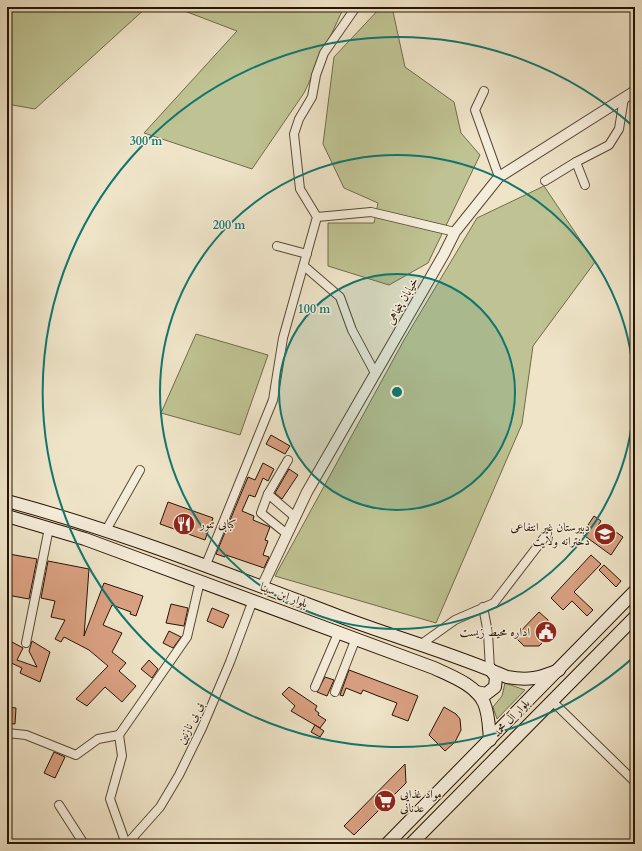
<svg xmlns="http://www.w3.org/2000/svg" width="642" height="851" font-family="Cardo,Amiri,serif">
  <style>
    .green { fill: #bfc292; stroke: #726b4a }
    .building { fill: #d9a081; stroke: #261403 }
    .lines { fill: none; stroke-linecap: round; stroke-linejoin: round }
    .minor-casing { stroke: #584834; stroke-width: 10 }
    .tertiary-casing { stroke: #584834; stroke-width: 12 }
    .secondary-casing { stroke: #261403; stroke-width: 14 }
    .minor { stroke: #f5eddb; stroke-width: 8 }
    .tertiary { stroke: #f5eddb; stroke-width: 10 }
    .secondary { stroke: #f5eddb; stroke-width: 12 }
    .ring { fill: none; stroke: #0f766e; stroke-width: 2 }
    .labels { text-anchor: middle; stroke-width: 3; stroke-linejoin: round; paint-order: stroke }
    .street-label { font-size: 12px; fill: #261403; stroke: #f5eddb }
    .poi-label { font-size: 12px; fill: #261403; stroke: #f5eddb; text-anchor: start }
    .centre { fill: #0f766e; stroke: #f5eddb; stroke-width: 2 }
    .ring-label { font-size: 12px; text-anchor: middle; font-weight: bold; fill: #0f766e; stroke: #f5eddb; stroke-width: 3; stroke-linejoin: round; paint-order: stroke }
  </style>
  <rect width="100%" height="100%" fill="#efe4c8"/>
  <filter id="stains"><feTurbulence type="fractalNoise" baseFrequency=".005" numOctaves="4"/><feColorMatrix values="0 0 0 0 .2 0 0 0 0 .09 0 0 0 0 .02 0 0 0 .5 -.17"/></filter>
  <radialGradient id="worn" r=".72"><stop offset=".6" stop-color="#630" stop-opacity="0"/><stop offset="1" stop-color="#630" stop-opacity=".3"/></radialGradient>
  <g class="green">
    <polygon points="7,7 147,7 35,109 7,104"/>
    <polygon points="174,7 344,7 304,93 252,169 144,133 237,31"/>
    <polygon points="381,7 392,7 405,67 454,102 461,133 480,155 428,263 389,285 328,266 328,223 374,223 378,203 344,188 323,144 334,57"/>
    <polygon points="544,186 595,262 533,346 522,424 436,623 275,576 404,340 477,218"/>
    <polygon points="196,334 268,355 240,435 161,413"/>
    <polygon points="505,683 525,690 497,719 493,707 502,696"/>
  </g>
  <g class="building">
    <polygon points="271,435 290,446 285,454 266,444"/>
    <polygon points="263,463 274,469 268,481 263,478 255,497 249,495 242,511 254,516 253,520 270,527 265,540 268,541 263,555 269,557 264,568 226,555 225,557 216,554 248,477 255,480"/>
    <polygon points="289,469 298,475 282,499 275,493"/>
    <polygon points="168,502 213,518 205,540 160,524"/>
    <polygon points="594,516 601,521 595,530 610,540 616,532 623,537 611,555 582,534"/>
    <polygon points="9,554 37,559 29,599 7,595 7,567"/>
    <polygon points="591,555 601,564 574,592 593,610 587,616 572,601 563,610 551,598"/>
    <polygon points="48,561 89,569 84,636 104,583 143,596 136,616 130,614 131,612 112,605 103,625 122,633 112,652 126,663 119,671 136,686 122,702 105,687 87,706 76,699 108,666 89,650 64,637 61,642 55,639 65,620 51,617 55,601 41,598"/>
    <polygon points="604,565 621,581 616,587 599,570"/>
    <polygon points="171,604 188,608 184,626 166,623"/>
    <polygon points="212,608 229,615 223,628 207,621"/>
    <polygon points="539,612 548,620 550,635 539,646 524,646 515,637"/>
    <polygon points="169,631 181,637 173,648 163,643"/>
    <polygon points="32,641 50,652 40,682 20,673 22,668 7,661 7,652 12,642 23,648 17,660 37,667 29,651"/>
    <polygon points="149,660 158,669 152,678 141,669"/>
    <polygon points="349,670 418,696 408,721 392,715 397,703 378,696 363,690 361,694 346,688 343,696 340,695"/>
    <polygon points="325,677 334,680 327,696 317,692"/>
    <polygon points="289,687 317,706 315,710 319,713 318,715 326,720 320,728 291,711 295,706 282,694"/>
    <polygon points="7,707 16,708 15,724 7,723"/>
    <polygon points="444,707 456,714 460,719 461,730 455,742 445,751 429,735"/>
    <polygon points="315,725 324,731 320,737 311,732"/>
    <polygon points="54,752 65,757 55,778 44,773"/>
    <polygon points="405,764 406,783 354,835 344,826"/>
  </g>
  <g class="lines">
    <g class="minor-casing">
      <g id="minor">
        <polyline points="484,91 475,110 499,177"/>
        <polyline points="545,181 576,162"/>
        <polyline points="585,185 576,162 609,145 619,129 624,98"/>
        <polyline points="317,217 371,212 455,232"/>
        <polyline points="277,246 307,254"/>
        <polyline points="304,266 340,297 352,330 375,373"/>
        <polyline points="268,494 288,460"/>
        <polyline points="105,532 140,470"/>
        <polyline points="287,534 261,513 268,494 295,517"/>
        <polyline points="205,567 273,400 283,338 317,217 300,189 294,134 299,119 312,97 316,75 324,53 356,7"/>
        <polyline points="483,607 488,633 490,669"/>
        <polyline points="26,643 49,528"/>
        <polyline points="420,645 455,620 494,603 547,534"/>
        <polyline points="315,687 339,631"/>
        <polyline points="335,692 356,638"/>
        <polyline points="552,701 635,782"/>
        <polyline points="7,733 26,735 76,755 98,739 119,735"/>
        <polyline points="59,805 84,844"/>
        <polyline points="126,844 110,799 122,756 119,735 187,637 200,581"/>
        <polyline points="127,844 160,807 179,775 202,728 230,662 253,600"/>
      </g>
    </g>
    <g class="tertiary-casing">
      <polyline id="tertiary" points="262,587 307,492 444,254 455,232 499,177 635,91"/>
    </g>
    <g class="secondary-casing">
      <g id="secondary">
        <path d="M7,501C119,531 228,574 336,615C393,637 452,653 507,677C529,681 539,678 559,670"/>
        <path d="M7,516L85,539L434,668C451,676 476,685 484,703C489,714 489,729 490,740"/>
        <polyline points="476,692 486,694 495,687 496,677 490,669"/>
        <polyline points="387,844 635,591"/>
        <polyline points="411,844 635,617"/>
      </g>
    </g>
    <use href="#minor" class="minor"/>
    <use href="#tertiary" class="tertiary"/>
    <use href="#secondary" class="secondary"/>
  </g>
  <circle cx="397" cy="392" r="118" fill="#0f766e" fill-opacity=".12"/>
  <g class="ring">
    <circle cx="397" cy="392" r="118"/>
    <circle cx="397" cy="392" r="237"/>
    <path d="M635 656A355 355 0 1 1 635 128"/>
  </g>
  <defs>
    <g id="restaurant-disc" transform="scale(1.15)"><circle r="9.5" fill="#8f2418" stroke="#f5eddb"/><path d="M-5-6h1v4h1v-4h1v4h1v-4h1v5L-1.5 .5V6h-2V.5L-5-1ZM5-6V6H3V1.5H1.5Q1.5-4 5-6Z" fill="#fff"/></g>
    <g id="school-disc" transform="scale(1.15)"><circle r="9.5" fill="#8f2418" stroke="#f5eddb"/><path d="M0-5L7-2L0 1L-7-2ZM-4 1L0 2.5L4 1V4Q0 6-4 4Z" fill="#fff"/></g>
    <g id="civic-disc" transform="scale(1.15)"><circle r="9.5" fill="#8f2418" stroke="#f5eddb"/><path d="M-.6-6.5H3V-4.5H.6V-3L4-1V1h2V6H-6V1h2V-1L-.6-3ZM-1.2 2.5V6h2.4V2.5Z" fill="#fff"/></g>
    <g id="supermarket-disc" transform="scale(1.15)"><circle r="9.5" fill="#8f2418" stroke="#f5eddb"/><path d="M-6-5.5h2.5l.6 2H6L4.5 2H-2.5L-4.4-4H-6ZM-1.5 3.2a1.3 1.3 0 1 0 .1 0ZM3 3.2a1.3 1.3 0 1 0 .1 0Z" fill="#fff"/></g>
  </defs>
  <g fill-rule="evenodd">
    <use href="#restaurant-disc" x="184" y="524"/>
    <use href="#school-disc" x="605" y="534"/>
    <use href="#civic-disc" x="546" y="632"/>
    <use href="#supermarket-disc" x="385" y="801"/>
  </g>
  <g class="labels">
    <g class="street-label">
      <text transform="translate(402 301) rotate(-60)" y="4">خیابان پنجاهی</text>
      <text transform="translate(284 595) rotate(21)" y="4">بلوار ابن سینا</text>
      <text transform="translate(511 718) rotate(-46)" y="4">بلوار آل محمد</text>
      <text transform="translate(190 723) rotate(-65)" y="4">بی بی نازنین</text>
    </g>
    <g class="poi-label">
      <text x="200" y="528">کبابی تنور</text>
      <text x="590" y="531" text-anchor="end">دبیرستان غیر انتفاعی<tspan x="590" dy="14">دخترانه ولایت</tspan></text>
      <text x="530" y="636" text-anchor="end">اداره محیط زیست</text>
      <text x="400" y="798">مواد غذایی<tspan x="400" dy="14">عدنانی</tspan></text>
    </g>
  </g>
  <circle cx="397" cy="392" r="6" class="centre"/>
  <g class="ring-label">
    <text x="146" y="145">300 m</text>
    <text x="229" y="229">200 m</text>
    <text x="314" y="313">100 m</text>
  </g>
  <rect width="642" height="851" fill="none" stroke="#efe4c8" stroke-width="24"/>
  <rect x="8" y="8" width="626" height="835" fill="none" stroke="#261403" stroke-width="2"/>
  <rect x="12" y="12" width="618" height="827" fill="none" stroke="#261403"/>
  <rect width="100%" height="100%" filter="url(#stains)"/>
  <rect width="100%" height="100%" fill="url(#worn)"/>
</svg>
